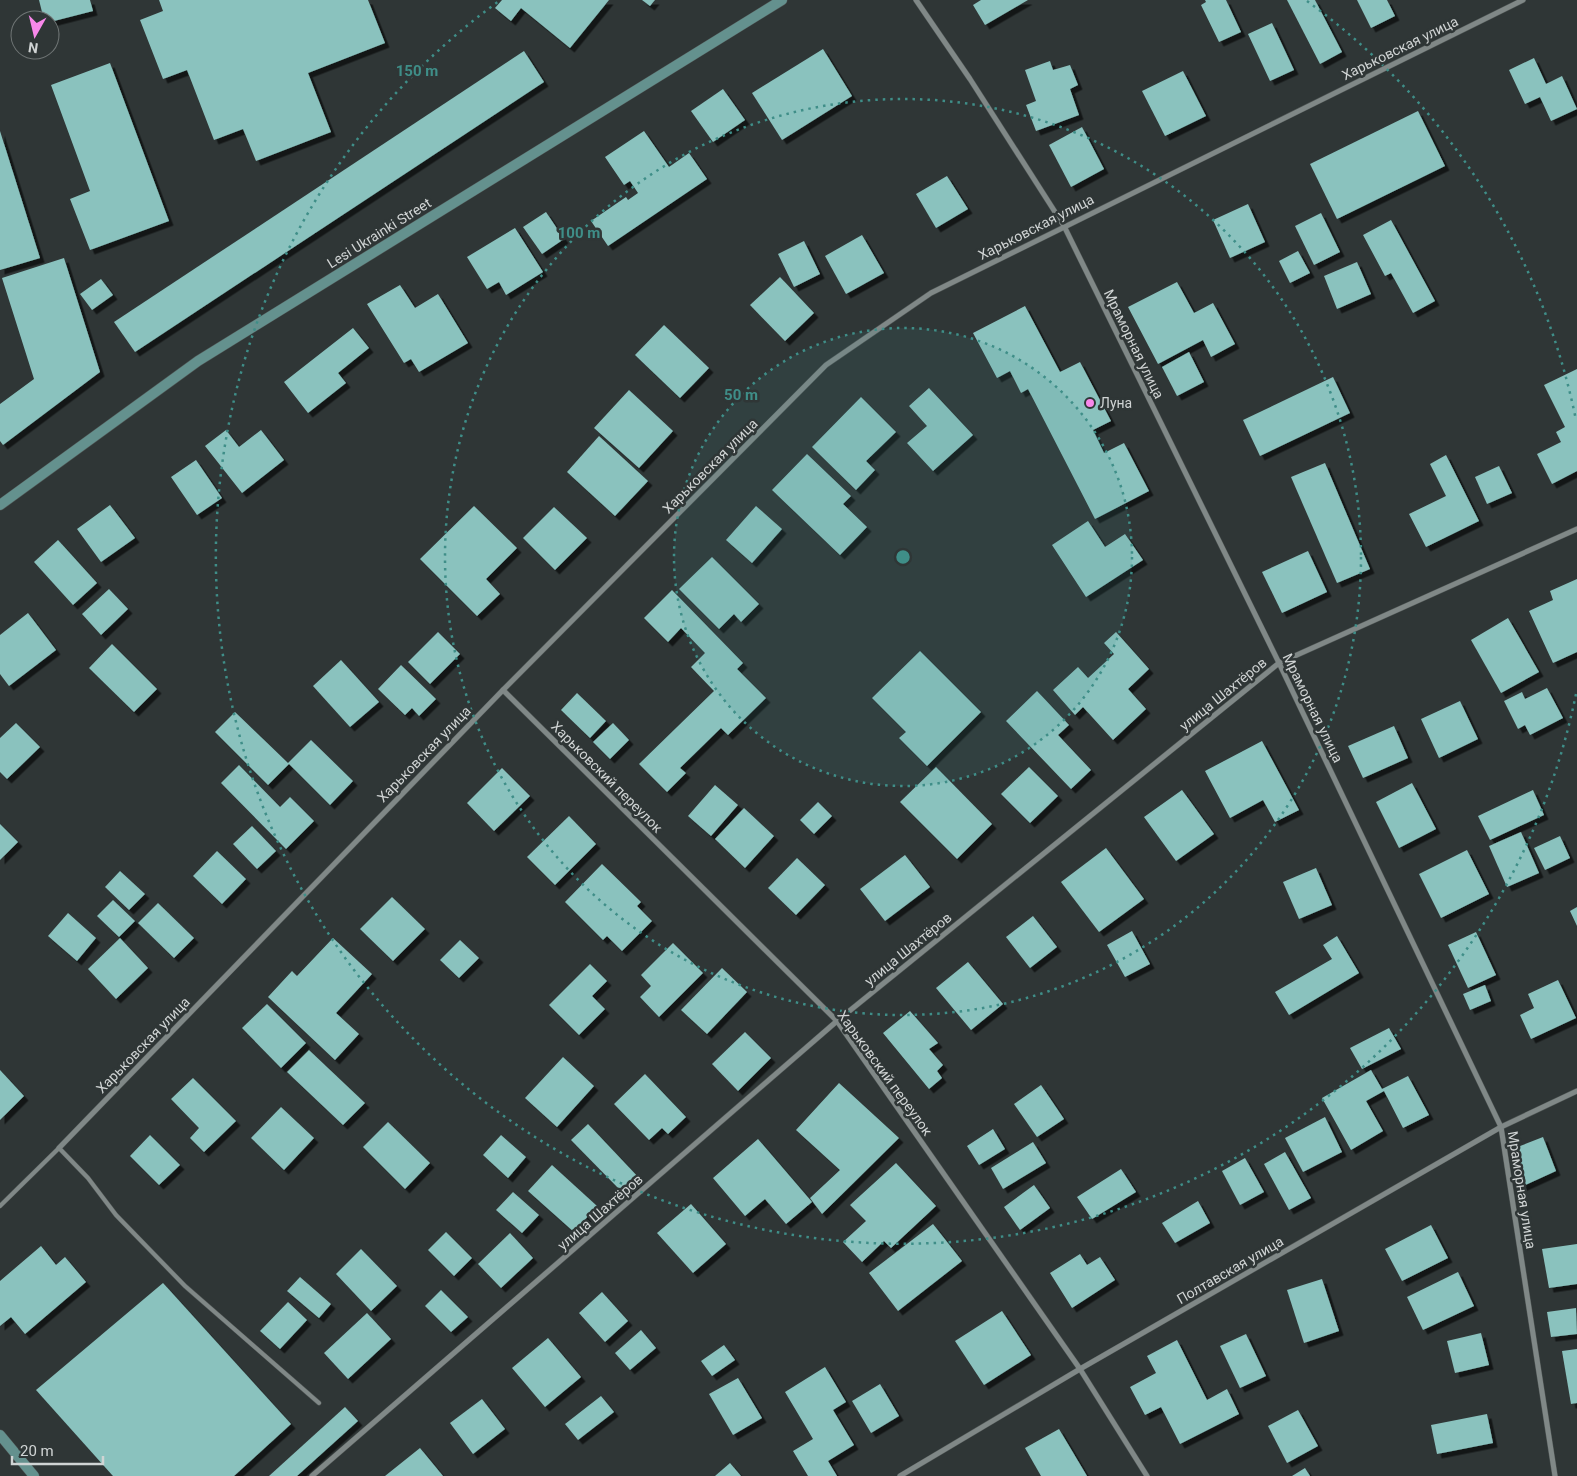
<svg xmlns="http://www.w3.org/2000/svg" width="1577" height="1476" font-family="Roboto,sans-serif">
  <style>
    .building { fill: #8ac2be; filter: url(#shadow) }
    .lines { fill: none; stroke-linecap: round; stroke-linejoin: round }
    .lane-casing { stroke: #4e5554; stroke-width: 5 }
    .street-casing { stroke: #4e5554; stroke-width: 6 }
    .secondary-casing { stroke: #4e5554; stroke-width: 11 }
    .lane { stroke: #808887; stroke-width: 4 }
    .street { stroke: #808887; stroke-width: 5 }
    .secondary { stroke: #64918e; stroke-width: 10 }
    .ring { fill: none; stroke: #3f8e88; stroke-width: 2.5; stroke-dasharray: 2.5 5 }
    .poi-dot { fill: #f888ea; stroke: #2f3636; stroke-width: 2 }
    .labels { text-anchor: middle; stroke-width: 5; stroke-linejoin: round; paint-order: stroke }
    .street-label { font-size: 14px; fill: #d0d4d4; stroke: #2f3636 }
    .poi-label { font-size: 14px; fill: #d0d4d4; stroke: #2f3636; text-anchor: start }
    .centre { fill: #3f8e88; stroke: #2f3636; stroke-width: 2.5 }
    .ring-label { font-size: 15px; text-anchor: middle; font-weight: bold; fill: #3f8e88; stroke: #2f3636; stroke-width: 5; stroke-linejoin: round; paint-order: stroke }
  </style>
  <defs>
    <filter id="shadow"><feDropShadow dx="4.5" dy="4.5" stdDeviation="0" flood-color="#0009"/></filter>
  </defs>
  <rect width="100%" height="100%" fill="#2f3636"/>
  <g class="building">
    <polygon points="39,0 90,0 93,11 50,22 50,20 44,20"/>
    <polygon points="159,0 368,0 385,43 308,73 331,132 256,161 243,129 214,140 187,70 163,79 140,20 163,11"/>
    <polygon points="502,0 609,0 570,48 521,8 511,21 495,8"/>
    <polygon points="642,0 655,0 650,6"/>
    <polygon points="981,0 1028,0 985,25 973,5"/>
    <polygon points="1205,0 1226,0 1241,32 1219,42 1201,5 1206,2"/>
    <polygon points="1287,0 1315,0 1342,52 1320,64"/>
    <polygon points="1357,0 1387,0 1395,16 1371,28"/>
    <polygon points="1272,23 1294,70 1270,81 1248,34"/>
    <polygon points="823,49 852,96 782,140 752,93"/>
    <polygon points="524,51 544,82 135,352 114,322"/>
    <polygon points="1534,58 1546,84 1562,76 1577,109 1551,121 1540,97 1525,104 1509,70"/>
    <polygon points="1050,61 1053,70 1070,65 1078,85 1070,89 1079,115 1036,131 1026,105 1036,101 1025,70"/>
    <polygon points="110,63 169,221 90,250 70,199 90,191 51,85"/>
    <polygon points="1183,71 1206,116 1165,136 1142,91"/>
    <polygon points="723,89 745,120 713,142 691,111"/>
    <polygon points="1418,111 1445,166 1337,219 1310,164"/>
    <polygon points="1082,127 1104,169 1071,187 1049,145"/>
    <polygon points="0,131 40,258 0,270"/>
    <polygon points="644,131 669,167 689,153 707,179 608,246 591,221 626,197 628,200 638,193 630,181 624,185 605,157"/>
    <polygon points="947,176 968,209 936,228 916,194"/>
    <polygon points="1248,204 1265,242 1230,258 1213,220"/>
    <polygon points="546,212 564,239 542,254 523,227"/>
    <polygon points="1321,213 1340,252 1314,265 1295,226"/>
    <polygon points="1391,220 1435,301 1413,313 1391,273 1385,276 1363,235"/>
    <polygon points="515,228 543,272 506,295 499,282 487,289 467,257"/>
    <polygon points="862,235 884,273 846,294 825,256"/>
    <polygon points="804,241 820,274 794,287 778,254"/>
    <polygon points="1298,251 1310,273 1290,283 1279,261"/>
    <polygon points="64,258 100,372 3,445 0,441 0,404 34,379 2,278"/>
    <polygon points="1357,262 1371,294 1337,309 1324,276"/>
    <polygon points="780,277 814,313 785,341 750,305"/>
    <polygon points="101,279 113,295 92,310 80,294"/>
    <polygon points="1177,282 1194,313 1213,303 1235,344 1211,357 1203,340 1158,364 1128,307"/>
    <polygon points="400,285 415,308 438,294 468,343 419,372 411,359 404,363 367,304"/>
    <polygon points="1025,306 1060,372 1080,362 1111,421 1093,430 1104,453 1124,443 1149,491 1095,519 1028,389 1021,393 1010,371 997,378 973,333"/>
    <polygon points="664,325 709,368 680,398 635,355"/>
    <polygon points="353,328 369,348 338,373 346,383 308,413 284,382"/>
    <polygon points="1189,352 1204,382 1177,396 1162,367"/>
    <polygon points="1577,369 1577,471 1552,484 1537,454 1561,442 1556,432 1565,427 1544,385"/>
    <polygon points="1333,377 1350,413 1260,456 1243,420"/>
    <polygon points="929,388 973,435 933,471 907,443 927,426 909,406"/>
    <polygon points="629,390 673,431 639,468 594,428"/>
    <polygon points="861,397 896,432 866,461 875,470 856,490 812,447"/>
    <polygon points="226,430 239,447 261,430 284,460 242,493 205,446"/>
    <polygon points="599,436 648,481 615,516 567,472"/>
    <polygon points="807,454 851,496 843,504 867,527 840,555 772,490"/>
    <polygon points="1446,455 1479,521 1426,547 1409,514 1446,496 1430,464"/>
    <polygon points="196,460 222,498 197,515 171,477"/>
    <polygon points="1325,463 1370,569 1337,583 1291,477"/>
    <polygon points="1499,466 1512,493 1487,504 1475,477"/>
    <polygon points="110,505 135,538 101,562 77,529"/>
    <polygon points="474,506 517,548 486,579 500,594 477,616 420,559"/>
    <polygon points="756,506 782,529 752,563 726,540"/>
    <polygon points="554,507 587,538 555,570 523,538"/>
    <polygon points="1088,521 1105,547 1125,534 1143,560 1086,597 1052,545"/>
    <polygon points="58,540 97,583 73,605 34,562"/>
    <polygon points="1308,551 1327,592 1282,613 1262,572"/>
    <polygon points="712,557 759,604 741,622 734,614 719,629 679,589"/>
    <polygon points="1577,579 1577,652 1553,663 1529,611 1553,600 1550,591"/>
    <polygon points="109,589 128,609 101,635 82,614"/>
    <polygon points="672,590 743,663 737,669 766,698 728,735 721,728 680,768 686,773 667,792 639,764 714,691 691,667 705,653 681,628 668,642 644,618"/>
    <polygon points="28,613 56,650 9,686 0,674 0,635"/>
    <polygon points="1508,618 1539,672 1501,693 1471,640"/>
    <polygon points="438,632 460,654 430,684 408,662"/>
    <polygon points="1116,632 1149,669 1128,689 1146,709 1113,740 1083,707 1075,715 1053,690 1078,667 1088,678 1114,654 1104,643"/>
    <polygon points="112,644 157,689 134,712 89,668"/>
    <polygon points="920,651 981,712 927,766 899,738 906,732 872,698"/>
    <polygon points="341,660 379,702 350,727 313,686"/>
    <polygon points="401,665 436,699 419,716 412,708 405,715 378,689"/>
    <polygon points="1547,688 1563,718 1530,735 1525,725 1518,729 1504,701 1522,692 1525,699"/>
    <polygon points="1037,691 1069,725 1058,735 1091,770 1071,789 1006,721"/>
    <polygon points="577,693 606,721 590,738 561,710"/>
    <polygon points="1460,701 1478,739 1439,758 1421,719"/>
    <polygon points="235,712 288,763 311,740 353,781 330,805 289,764 268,785 215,732"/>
    <polygon points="16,723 40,747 7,779 0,772 0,738"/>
    <polygon points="613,723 629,740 610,759 593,742"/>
    <polygon points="1394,726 1408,758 1363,778 1348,746"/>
    <polygon points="1262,741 1299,810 1275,822 1263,800 1230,818 1205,771"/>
    <polygon points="239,765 280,807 290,797 314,821 286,849 221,783"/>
    <polygon points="936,767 992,824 957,859 900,802"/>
    <polygon points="1029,767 1058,796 1030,823 1001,794"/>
    <polygon points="502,768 530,796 494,831 467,803"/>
    <polygon points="1412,783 1436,829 1399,848 1376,802"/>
    <polygon points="715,785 738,805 711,836 688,816"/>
    <polygon points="1182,790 1214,834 1176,861 1144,817"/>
    <polygon points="1533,790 1544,815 1490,840 1478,816"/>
    <polygon points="818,802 832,816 814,834 800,820"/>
    <polygon points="744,808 774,836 745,868 715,839"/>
    <polygon points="569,816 596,844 555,885 527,857"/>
    <polygon points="0,824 18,842 0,860"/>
    <polygon points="252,826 276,851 257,869 233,844"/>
    <polygon points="1521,832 1539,873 1507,887 1489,846"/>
    <polygon points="1560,836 1570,858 1545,870 1534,848"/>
    <polygon points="1106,848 1144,899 1099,932 1061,882"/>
    <polygon points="1467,850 1489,894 1441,918 1419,874"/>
    <polygon points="217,851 246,879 222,904 193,876"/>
    <polygon points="905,855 930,887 885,921 860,889"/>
    <polygon points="797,858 825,885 796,915 768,888"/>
    <polygon points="602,864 641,902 637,906 652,921 622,951 607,936 603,940 565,902"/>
    <polygon points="1316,868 1332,905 1299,919 1283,882"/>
    <polygon points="120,871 145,894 129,910 105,887"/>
    <polygon points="392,897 425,929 393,961 360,929"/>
    <polygon points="113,900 135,921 119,937 97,916"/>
    <polygon points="158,903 194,938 174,958 138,923"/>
    <polygon points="1577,907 1577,926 1570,911"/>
    <polygon points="68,913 96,938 77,961 48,936"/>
    <polygon points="1033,916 1057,947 1030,968 1006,937"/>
    <polygon points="1132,931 1150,964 1125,977 1107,945"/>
    <polygon points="1476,932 1496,975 1468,988 1448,945"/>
    <polygon points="1337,936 1359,973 1289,1015 1275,992 1332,959 1323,945"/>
    <polygon points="120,938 148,968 116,999 88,969"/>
    <polygon points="333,938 372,974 336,1013 359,1034 335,1060 268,997 292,971 297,976"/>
    <polygon points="460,940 479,958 459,978 440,960"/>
    <polygon points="673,943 703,973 659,1017 640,997 651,986 641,975"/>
    <polygon points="968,962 1003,1004 971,1030 936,988"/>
    <polygon points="590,964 607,981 592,996 605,1009 579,1035 549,1005"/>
    <polygon points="722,968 747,992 707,1034 681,1010"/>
    <polygon points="1558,980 1576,1018 1531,1039 1520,1015 1534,1008 1528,994"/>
    <polygon points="1485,985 1491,1001 1470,1010 1463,994"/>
    <polygon points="267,1004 306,1043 281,1068 242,1028"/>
    <polygon points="910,1011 938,1043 929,1049 943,1065 937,1071 942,1078 929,1089 883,1033"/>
    <polygon points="1389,1028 1401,1049 1362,1069 1350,1048"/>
    <polygon points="745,1032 771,1058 738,1091 712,1064"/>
    <polygon points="309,1050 365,1103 343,1125 287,1072"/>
    <polygon points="563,1057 594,1086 557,1127 525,1098"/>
    <polygon points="0,1070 24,1096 0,1120"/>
    <polygon points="1371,1070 1382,1089 1408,1076 1429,1115 1403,1128 1384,1091 1366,1101 1383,1131 1351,1150 1322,1098"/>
    <polygon points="645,1074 686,1117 668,1134 662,1128 649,1140 614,1104"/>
    <polygon points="193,1078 236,1121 204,1152 190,1138 199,1128 171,1099"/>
    <polygon points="839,1083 899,1138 822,1214 810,1198 840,1170 796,1130"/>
    <polygon points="1041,1085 1064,1119 1037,1137 1014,1104"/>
    <polygon points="281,1107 314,1138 284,1170 251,1138"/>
    <polygon points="1325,1117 1342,1152 1303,1172 1285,1138"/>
    <polygon points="388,1122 430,1163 405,1189 363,1147"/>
    <polygon points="588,1124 640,1179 624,1194 571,1140"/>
    <polygon points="993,1129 1005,1149 979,1165 967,1146"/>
    <polygon points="150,1135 180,1165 159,1185 130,1156"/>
    <polygon points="501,1135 526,1157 508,1178 483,1155"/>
    <polygon points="1543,1137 1556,1171 1521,1187 1515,1148"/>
    <polygon points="758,1139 812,1202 786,1224 765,1199 745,1216 713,1178"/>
    <polygon points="1033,1142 1046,1163 1003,1189 991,1168"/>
    <polygon points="1285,1152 1311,1198 1289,1210 1264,1164"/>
    <polygon points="1245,1158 1264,1192 1240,1205 1222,1171"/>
    <polygon points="896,1163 936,1206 891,1248 884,1241 862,1262 843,1242 866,1221 850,1205"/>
    <polygon points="552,1165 597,1206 574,1232 528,1191"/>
    <polygon points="1121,1169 1136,1192 1092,1219 1077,1197"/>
    <polygon points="1034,1185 1050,1208 1020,1230 1004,1207"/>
    <polygon points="513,1192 539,1215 522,1233 496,1210"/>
    <polygon points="1198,1201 1210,1223 1175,1243 1162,1223"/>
    <polygon points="691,1204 726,1244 693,1273 657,1233"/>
    <polygon points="933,1224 962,1261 898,1311 869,1273"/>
    <polygon points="1431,1225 1448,1258 1402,1281 1385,1249"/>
    <polygon points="446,1232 472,1258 454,1276 428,1250"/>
    <polygon points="510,1233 533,1258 501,1288 478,1264"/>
    <polygon points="1577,1244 1577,1284 1549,1288 1542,1249"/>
    <polygon points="41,1246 56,1265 65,1257 86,1282 25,1334 11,1317 0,1326 0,1281"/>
    <polygon points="361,1249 397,1286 371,1311 336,1274"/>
    <polygon points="1080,1254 1087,1265 1100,1257 1115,1280 1072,1308 1050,1273"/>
    <polygon points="1458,1272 1474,1306 1423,1330 1407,1297"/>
    <polygon points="300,1277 331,1304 319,1318 287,1291"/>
    <polygon points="1322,1279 1339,1331 1304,1343 1287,1290"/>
    <polygon points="163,1283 291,1424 234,1476 113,1476 36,1390"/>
    <polygon points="441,1290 468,1317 451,1332 425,1306"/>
    <polygon points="602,1292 628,1321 605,1342 579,1313"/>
    <polygon points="288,1302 307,1320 280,1349 260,1331"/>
    <polygon points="1576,1308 1577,1334 1551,1337 1547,1312"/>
    <polygon points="1002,1311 1031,1355 984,1385 955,1341"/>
    <polygon points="367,1313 391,1339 348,1379 324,1353"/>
    <polygon points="641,1330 656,1348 630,1370 615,1353"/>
    <polygon points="1481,1333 1489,1365 1455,1373 1447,1341"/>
    <polygon points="1246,1334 1266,1376 1240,1388 1220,1346"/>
    <polygon points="548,1338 581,1377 545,1407 512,1368"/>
    <polygon points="1177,1340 1207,1400 1227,1389 1239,1414 1180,1444 1161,1407 1145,1415 1130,1387 1156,1373 1147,1356"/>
    <polygon points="724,1345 735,1360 712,1376 701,1361"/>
    <polygon points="1577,1349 1577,1403 1571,1404 1562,1351"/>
    <polygon points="825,1367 846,1402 833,1410 854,1445 828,1461 837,1476 808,1476 793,1451 813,1439 785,1392"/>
    <polygon points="738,1378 762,1418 733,1435 709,1394"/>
    <polygon points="880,1384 899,1416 871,1433 852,1401"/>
    <polygon points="601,1396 614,1412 578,1440 565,1424"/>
    <polygon points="482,1399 505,1429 473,1454 450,1423"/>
    <polygon points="345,1407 358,1421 297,1476 269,1476"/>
    <polygon points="1298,1410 1318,1446 1287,1463 1268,1426"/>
    <polygon points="1487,1414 1493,1443 1437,1454 1431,1425"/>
    <polygon points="1059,1429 1087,1476 1041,1476 1025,1448"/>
    <polygon points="420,1448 443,1476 385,1476"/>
    <polygon points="730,1463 741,1476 715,1476"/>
    <polygon points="1305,1468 1310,1476 1292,1476"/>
  </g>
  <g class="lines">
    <g class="lane-casing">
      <polyline id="lane" points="0,1206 59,1148 88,1178 116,1215 185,1286 319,1403"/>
    </g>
    <g class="street-casing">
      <g id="street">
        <polyline points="916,0 970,79 1064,226 1279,663 1501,1127 1555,1476"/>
        <polyline points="503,690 837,1021 1080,1369 1147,1476"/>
        <polyline points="59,1148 503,690 826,365 931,293 1523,0"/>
        <polyline points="312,1476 837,1021 1279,663 1577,529"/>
        <polyline points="900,1476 1080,1369 1501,1127 1577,1091"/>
      </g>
    </g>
    <g class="secondary-casing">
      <g id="secondary">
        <polyline points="0,505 198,361 782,0"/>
        <polyline points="0,1435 34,1476"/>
      </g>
    </g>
    <use href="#lane" class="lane"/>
    <use href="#street" class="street"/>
    <use href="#secondary" class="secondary"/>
  </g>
  <circle cx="903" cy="557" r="229" fill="#3f8e88" fill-opacity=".12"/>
  <g class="ring">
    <circle cx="903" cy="557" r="229"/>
    <circle cx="903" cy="557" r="458"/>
    <path d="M1576 694A687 687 0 1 1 499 1M1307 1A687 687 0 0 1 1576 420"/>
  </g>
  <circle class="poi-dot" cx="1090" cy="403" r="5"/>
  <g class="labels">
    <g class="street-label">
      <text transform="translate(1400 48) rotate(-26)" y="5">Харьковская улица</text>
      <text transform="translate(1036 227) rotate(-27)" y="5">Харьковская улица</text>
      <text transform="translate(379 233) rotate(-32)" y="5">Lesi Ukrainki Street</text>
      <text transform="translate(1134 344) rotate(64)" y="5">Мраморная улица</text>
      <text transform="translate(710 466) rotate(-45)" y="5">Харьковская улица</text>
      <text transform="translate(1223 694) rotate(-39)" y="5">улица Шахтёров</text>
      <text transform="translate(1313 708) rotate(64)" y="5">Мраморная улица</text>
      <text transform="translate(424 754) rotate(-46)" y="5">Харьковская улица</text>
      <text transform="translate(607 777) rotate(45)" y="5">Харьковский переулок</text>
      <text transform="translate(908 949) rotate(-39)" y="5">улица Шахтёров</text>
      <text transform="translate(143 1045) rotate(-46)" y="5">Харьковская улица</text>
      <text transform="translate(885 1073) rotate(54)" y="5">Харьковский переулок</text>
      <text transform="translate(1522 1190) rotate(81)" y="5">Мраморная улица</text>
      <text transform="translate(600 1212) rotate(-41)" y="5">улица Шахтёров</text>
      <text transform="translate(1230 1270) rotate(-30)" y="5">Полтавская улица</text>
    </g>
    <g class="poi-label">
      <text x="1100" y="408">Луна</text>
    </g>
  </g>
  <circle cx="903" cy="557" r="8" class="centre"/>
  <g class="ring-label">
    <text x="417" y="76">150 m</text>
    <text x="579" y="238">100 m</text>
    <text x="741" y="400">50 m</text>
  </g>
  <g transform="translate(35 35) rotate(188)"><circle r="24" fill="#2f3636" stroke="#6f7575"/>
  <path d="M0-4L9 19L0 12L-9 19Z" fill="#f888ea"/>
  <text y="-8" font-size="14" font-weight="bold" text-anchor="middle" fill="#d0d4d4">N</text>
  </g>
  <path d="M12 1456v8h91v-8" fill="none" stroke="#d0d4d4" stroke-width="2.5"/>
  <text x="20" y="1456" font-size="15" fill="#d0d4d4" stroke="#2f3636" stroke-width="4" paint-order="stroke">20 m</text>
</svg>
